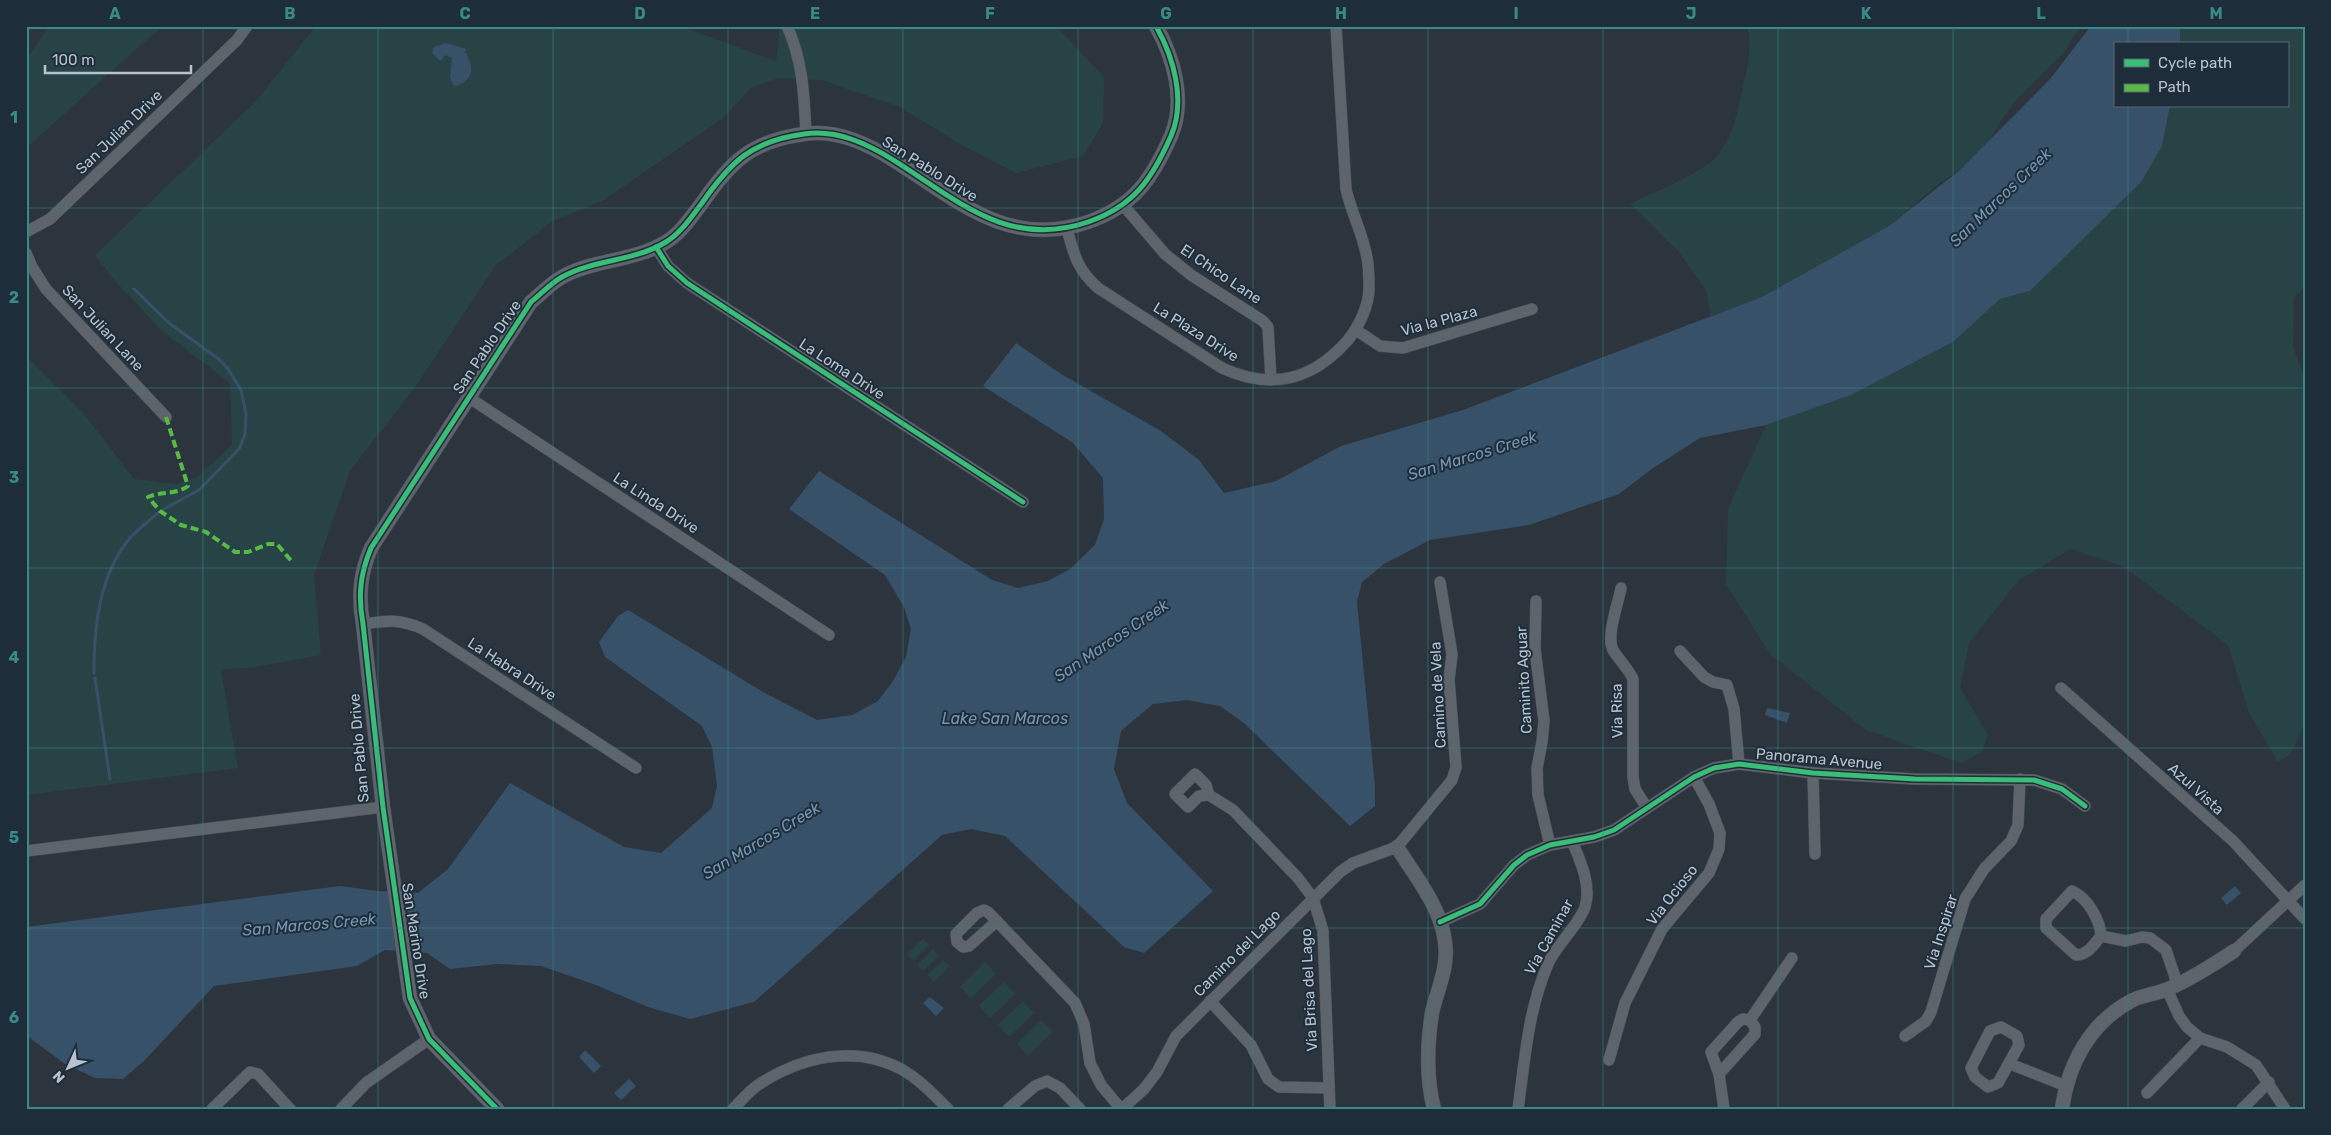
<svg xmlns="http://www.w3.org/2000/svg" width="2331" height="1135" font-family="Rubik,sans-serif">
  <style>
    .green { fill: #284345 }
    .water { fill: #375169 }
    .pier { fill: #2c353e }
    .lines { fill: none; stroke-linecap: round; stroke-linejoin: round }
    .stream { stroke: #375169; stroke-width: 3 }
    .minor-casing { stroke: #4b5158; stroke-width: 12 }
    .tertiary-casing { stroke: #4b5158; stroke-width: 15 }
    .minor { stroke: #5d646b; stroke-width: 11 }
    .tertiary { stroke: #5d646b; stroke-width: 14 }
    .quiet { stroke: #58b947; stroke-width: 4; stroke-dasharray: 8 4; stroke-linecap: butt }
    .cycleway-casing { stroke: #1e2d3a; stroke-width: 8 }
    .cycleway { stroke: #3abd76; stroke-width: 5 }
    .grid { fill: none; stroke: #398986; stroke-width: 1; stroke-opacity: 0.55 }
    .labels { text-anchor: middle; stroke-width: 4; stroke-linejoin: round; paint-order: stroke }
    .street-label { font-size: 15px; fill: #b7c2ce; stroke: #1e2d3a }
    .water-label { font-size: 16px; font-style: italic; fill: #7596b3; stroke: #1e2d3a }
    .neatline { fill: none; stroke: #398986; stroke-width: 2 }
    .grid-label { font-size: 16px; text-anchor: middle; font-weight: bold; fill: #398986 }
  </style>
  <rect width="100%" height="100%" fill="#2c353e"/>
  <g class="green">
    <polygon points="49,26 162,26 26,148 26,60"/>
    <polygon points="316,26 680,26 776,61 780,26 1056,26 1104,77 1103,123 1083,156 1016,173 960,144 900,107 821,80 779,78 752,87 722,119 602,201 553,221 496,265 416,386 350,471 314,575 321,655 255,667 221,670 238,768 26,795 26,356 84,414 134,479 176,484 196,478 232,445 230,383 162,331 115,281 95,255 256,101"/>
    <path d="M1747,26H2082L2072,38L2067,49L2016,100L1998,125L1987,145L1972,161L1937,185L1889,226L1762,297L1711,316L1706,290L1678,251L1630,204C1653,192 1702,174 1718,155C1733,137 1738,109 1743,87C1747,67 1753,46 1747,26Z"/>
    <polygon points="2180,26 2305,26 2305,286 2294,298 2293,347 2305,378 2305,722 2291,754 2278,762 2249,713 2228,645 2124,567 2071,549 2019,580 1969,643 1960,688 1988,735 1982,752 1961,763 1866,730 1770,654 1726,584 1728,509 1766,425 1851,395 1953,342 2000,299 2030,291 2162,146 2170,106 2287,106 2287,44 2180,44"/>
    <polygon points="923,939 929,945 913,961 907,954"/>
    <polygon points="933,949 939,956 923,971 917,965"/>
    <polygon points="943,960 950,966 934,982 927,975"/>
    <polygon points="985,962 996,974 971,998 960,987"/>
    <polygon points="1004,982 1015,994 990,1018 979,1006"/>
    <polygon points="1023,1001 1034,1013 1009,1037 998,1025"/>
    <polygon points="1041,1020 1053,1032 1028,1056 1017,1044"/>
  </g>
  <g class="water">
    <polygon points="2091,26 2180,26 2180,44 2115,44 2115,106 2170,106 2162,146 2141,182 2030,291 2000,299 1953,342 1851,395 1766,425 1700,438 1653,468 1619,494 1529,525 1430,540 1384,564 1362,582 1357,602 1375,786 1375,806 1350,826 1245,724 1220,706 1187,700 1153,704 1121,731 1114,769 1127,803 1213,891 1144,953 1124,947 1005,836 971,829 942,835 754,1002 690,1019 648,1007 596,985 541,966 497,964 450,969 427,953 385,950 357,966 214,986 144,1061 123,1079 95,1078 65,1064 26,1035 26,927 340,886 378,891 418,893 448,869 510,783 624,847 661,853 712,808 717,786 712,747 702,726 605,657 599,642 618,616 628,610 765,693 817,720 852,715 878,701 893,681 906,657 911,629 904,607 885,575 789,509 819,471 992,580 1018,588 1048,581 1070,569 1095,545 1104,519 1103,478 1072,442 983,386 1016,343 1061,374 1161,431 1199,460 1224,493 1276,481 1341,446 1463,410 1762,297 1889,226 1960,170 2050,79"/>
    <path d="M446,43L466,49L465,52C474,66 475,80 456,86L453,85L450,77L452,58L445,55L442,60H439L432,53L434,47Z"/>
    <polygon points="1767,708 1790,713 1787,723 1765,715"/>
    <polygon points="2235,886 2241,893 2227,905 2221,898"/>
    <polygon points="930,997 944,1008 936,1016 923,1003"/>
    <polygon points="585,1050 601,1066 594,1073 579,1057"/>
    <polygon points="629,1079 636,1086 621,1100 614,1093"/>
  </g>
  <polygon class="pier" points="388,889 405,890 413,955 396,953"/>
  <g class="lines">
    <g class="stream">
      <polyline points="134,289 169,323 220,360 228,369 241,390 246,414 245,434 239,449 199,490 164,509"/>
      <path d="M94,673C94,627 99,575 130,538C138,529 149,521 158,513"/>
      <polyline points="95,678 110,779"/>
    </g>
    <g class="minor-casing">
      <g id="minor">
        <path d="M787,26C803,61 804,95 806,133"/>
        <polyline points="1123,205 1165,254 1191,275 1263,321 1268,327 1271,380"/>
        <path d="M1067,229C1074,255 1077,269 1098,288L1222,368C1272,391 1313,380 1348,340C1359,326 1369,306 1369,288C1369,278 1369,267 1367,258C1363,234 1351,212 1346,189L1336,26"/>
        <polyline points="26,232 50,219 237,40 247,26"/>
        <polyline points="656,247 668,266 687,283 1023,502"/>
        <polyline points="26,253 32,267 46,289 166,417"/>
        <polyline points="1356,330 1380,346 1403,348 1532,309"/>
        <polyline points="468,397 829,635"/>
        <path d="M1621,588C1618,604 1606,636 1613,650C1619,660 1628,668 1633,679V777L1635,789L1647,808"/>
        <polyline points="1536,601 1535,649 1544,721 1542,742 1537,768 1538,795 1550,845"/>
        <path d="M363,624C388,620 400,619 423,629L636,768"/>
        <polyline points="1680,651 1704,677 1713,682 1727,685 1734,709 1739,764"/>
        <polyline points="2061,688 2233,841 2305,919"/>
        <polyline points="1813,773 1815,854"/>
        <polyline points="1209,795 1199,796 1188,807 1175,794 1195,774 1206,785 1209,795 1233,810 1298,878 1313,898 1323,931 1330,1109"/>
        <polyline points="26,851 383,807"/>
        <path d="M2072,891C2088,898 2100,920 2101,936C2094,944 2088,955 2076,955L2046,928V919Z"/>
        <polyline points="997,921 969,946 963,947 957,942 956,934 977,913 984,910 988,912 1075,1003 1084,1024 1090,1063 1101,1085 1121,1109"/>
        <polyline points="1440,922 1480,904 1514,865 1527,855 1550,845 1594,837 1614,830 1694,777 1714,768 1739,764 1813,773 1915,779 2034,780 2062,789 2085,806"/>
        <polyline points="2101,936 2126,941 2142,937 2150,938 2166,950 2177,983"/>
        <polyline points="2234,951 2305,885"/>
        <polyline points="2167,989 2179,1016 2187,1027 2200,1038 2227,1047 2256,1065 2285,1109"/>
        <polyline points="1210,1001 1251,1045 1268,1079 1279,1087 1329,1088"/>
        <polyline points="1750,1020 1792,958"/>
        <polygon points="2001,1027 2017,1036 2019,1045 1998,1083 1988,1087 1975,1077 1971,1068 1990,1031"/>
        <polyline points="1905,1036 1926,1021 1931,1012 1965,899 1984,869 2011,841 2018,825 2020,779"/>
        <polyline points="1609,1060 1625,1003 1662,929 1709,873 1719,849 1720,833 1709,804 1694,777"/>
        <polyline points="2010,1064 2066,1086"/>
        <polyline points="1719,1074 1755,1034 1755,1027 1750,1020"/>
        <polyline points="2147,1093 2200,1038"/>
        <polyline points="212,1109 250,1072 258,1074 290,1109"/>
        <polyline points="341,1109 366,1083 429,1039"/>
        <path d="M733,1109C741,1101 749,1091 758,1085C800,1057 855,1044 901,1069C919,1079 933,1094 948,1109"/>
        <polyline points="1008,1109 1035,1086 1047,1081 1060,1088 1080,1109"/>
        <polyline points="1122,1109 1144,1089 1157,1072 1176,1036 1340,872 1353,863 1397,847 1452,780 1456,767 1449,680 1452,654 1440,582"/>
        <path d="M1518,1109C1525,1059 1528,1010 1548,964C1556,946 1580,923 1585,907C1592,886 1580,860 1572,841"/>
        <polyline points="1724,1109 1719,1074 1711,1052 1738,1022 1743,1019 1750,1020"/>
        <polyline points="2242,1109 2269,1082"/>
      </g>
    </g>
    <g class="tertiary-casing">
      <g id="tertiary">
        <path d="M1397,847C1415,876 1441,907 1445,942C1449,967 1437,990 1432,1013C1427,1045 1426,1078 1434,1109"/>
        <path d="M497,1109L429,1039L410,998L383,807L363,624C358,596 360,574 371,548L531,302C541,294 551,283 562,277C594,259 633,262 666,242C681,233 692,216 702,203C731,161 752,141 804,134C837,129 868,144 895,161C958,201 1009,249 1088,222C1134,206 1152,179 1171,136C1186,101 1174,58 1156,26"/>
        <path d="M2062,1109C2068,1064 2090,1023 2131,1001C2142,995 2156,994 2168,989C2191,979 2213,965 2234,951"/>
      </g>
    </g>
    <use href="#minor" class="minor"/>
    <use href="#tertiary" class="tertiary"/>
    <path class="quiet" d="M166,417L188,486C176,495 162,491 148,497L160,511L181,525L206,532L235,552H248L268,544H277L293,563"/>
    <g class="cycleway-casing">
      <g id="cycleway">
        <polyline points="656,247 668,266 687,283 1023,502"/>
        <polyline points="1440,922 1480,904 1514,865 1527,855 1550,845 1594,837 1614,830 1694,777 1714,768 1739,764 1813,773 1915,779 2034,780 2062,789 2085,806"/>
        <path d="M497,1109L429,1039L410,998L383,807L363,624C358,596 360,574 371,548L531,302C541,294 551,283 562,277C594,259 633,262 666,242C681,233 692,216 702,203C731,161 752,141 804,134C837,129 868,144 895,161C958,201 1009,249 1088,222C1134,206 1152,179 1171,136C1186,101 1174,58 1156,26"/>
      </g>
    </g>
    <use href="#cycleway" class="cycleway"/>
  </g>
  <path class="grid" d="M203,26V1109M378,26V1109M553,26V1109M728,26V1109M903,26V1109M1078,26V1109M1253,26V1109M1428,26V1109M1603,26V1109M1778,26V1109M1953,26V1109M2128,26V44M2128,106V1109M26,208H2305M26,388H2305M26,568H2305M26,748H2305M26,928H2305"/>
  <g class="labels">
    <g class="street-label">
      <text transform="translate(119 132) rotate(-44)" y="5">San Julian Drive</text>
      <text transform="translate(930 169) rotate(32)" y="5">San Pablo Drive</text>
      <text transform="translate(1221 274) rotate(34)" y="5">El Chico Lane</text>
      <text transform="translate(1439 321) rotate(-15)" y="5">Via la Plaza</text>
      <text transform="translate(103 328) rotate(47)" y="5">San Julian Lane</text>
      <text transform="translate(1196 332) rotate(32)" y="5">La Plaza Drive</text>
      <text transform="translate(487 347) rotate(-56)" y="5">San Pablo Drive</text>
      <text transform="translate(842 369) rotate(33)" y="5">La Loma Drive</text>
      <text transform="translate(656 503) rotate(33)" y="5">La Linda Drive</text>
      <text transform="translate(512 669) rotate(33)" y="5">La Habra Drive</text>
      <text transform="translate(1524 680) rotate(-93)" y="5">Caminito Aguar</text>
      <text transform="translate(1438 695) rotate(-93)" y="5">Camino de Vela</text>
      <text transform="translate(1617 711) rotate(-91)" y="5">Via Risa</text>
      <text transform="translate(359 748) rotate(-95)" y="5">San Pablo Drive</text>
      <text transform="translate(1819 759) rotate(5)" y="5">Panorama Avenue</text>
      <text transform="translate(2196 789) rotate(42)" y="5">Azul Vista</text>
      <text transform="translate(1672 895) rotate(-52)" y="5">Via Ocioso</text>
      <text transform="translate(1941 932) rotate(-72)" y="5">Via Inspirar</text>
      <text transform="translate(1549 937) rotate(-61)" y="5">Via Caminar</text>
      <text transform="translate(416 941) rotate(81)" y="5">San Marino Drive</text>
      <text transform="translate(1237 953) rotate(-45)" y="5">Camino del Lago</text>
      <text transform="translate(1309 990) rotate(-93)" y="5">Via Brisa del Lago</text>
    </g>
    <g class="water-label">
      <text transform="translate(2000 197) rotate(-44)" y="6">San Marcos Creek</text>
      <text transform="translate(1472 455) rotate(-17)" y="6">San Marcos Creek</text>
      <text transform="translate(1111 640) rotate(-34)" y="6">San Marcos Creek</text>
      <text x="1005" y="724">Lake San Marcos</text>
      <text transform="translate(761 840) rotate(-31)" y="6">San Marcos Creek</text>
      <text transform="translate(309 924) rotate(-5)" y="6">San Marcos Creek</text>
    </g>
  </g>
  <rect width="2331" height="1135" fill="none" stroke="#1e2d3a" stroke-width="55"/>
  <rect x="2114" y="42" width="175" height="65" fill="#1e2d3a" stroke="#5b6975"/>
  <rect x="2124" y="59" width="25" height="8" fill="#3abd76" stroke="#5b6975"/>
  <text x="2158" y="68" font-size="15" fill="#b7c2ce">Cycle path</text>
  <rect x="2124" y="84" width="25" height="8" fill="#58b947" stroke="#5b6975"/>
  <text x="2158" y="92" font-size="15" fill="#b7c2ce">Path</text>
  <g transform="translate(68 1068) rotate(226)" stroke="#1e2d3a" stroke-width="4" paint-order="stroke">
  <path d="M0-4L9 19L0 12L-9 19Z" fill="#b7c2ce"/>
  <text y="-8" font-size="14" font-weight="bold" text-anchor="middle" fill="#b7c2ce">N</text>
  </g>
  <path d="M45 65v8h146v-8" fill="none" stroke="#b7c2ce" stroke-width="2.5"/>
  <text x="52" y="65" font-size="15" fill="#b7c2ce" stroke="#1e2d3a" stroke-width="4" paint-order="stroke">100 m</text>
  <rect x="28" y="28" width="2276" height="1080" class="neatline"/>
  <g class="grid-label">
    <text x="115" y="19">A</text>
    <text x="290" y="19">B</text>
    <text x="465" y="19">C</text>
    <text x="640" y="19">D</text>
    <text x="815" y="19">E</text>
    <text x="990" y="19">F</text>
    <text x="1166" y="19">G</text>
    <text x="1341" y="19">H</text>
    <text x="1516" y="19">I</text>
    <text x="1691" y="19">J</text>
    <text x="1866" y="19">K</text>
    <text x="2041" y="19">L</text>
    <text x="2216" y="19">M</text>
    <text x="14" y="123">1</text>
    <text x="14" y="303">2</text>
    <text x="14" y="483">3</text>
    <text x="14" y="663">4</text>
    <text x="14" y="843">5</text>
    <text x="14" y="1023">6</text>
  </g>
</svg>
